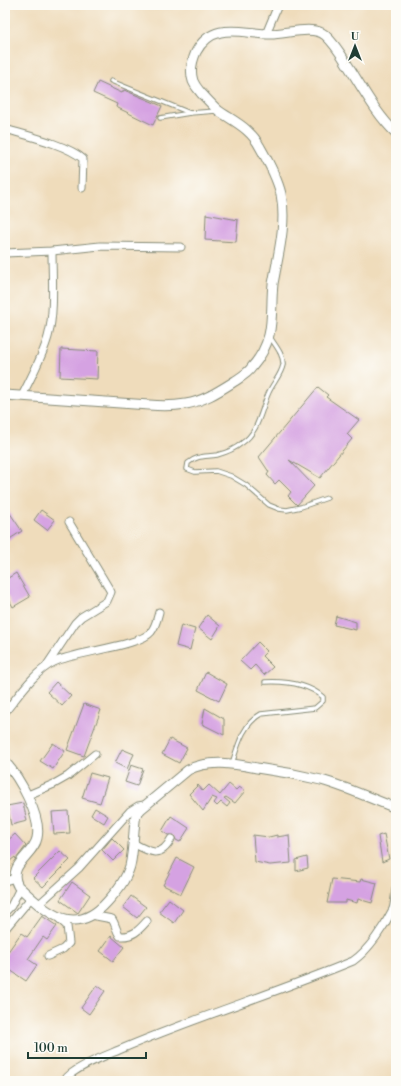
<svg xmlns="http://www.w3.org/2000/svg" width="401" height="1086" font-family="'Libre Bodoni',serif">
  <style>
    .building { fill: #d5a2e2 }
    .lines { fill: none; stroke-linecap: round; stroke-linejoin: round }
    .service-casing { stroke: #878c78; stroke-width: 5.5 }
    .minor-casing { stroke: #878c78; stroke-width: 9 }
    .tertiary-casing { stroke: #878c78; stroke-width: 11 }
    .service { stroke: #fff; stroke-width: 3.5 }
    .minor { stroke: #fff; stroke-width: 7 }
    .tertiary { stroke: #fff; stroke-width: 9 }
  </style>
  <rect width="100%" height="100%" fill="#fdfcf7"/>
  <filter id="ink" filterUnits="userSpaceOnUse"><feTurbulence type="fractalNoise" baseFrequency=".025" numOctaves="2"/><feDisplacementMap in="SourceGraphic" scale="8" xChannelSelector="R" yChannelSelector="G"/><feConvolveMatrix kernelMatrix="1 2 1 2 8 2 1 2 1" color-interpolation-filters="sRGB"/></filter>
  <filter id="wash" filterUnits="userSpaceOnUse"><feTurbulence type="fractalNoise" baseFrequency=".012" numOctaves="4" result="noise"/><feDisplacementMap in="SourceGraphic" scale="16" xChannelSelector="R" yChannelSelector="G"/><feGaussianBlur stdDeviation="0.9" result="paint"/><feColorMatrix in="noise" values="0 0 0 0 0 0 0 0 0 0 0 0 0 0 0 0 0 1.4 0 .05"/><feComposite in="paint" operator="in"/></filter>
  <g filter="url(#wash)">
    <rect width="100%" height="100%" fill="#efdcbb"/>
    <g id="blocks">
      <g class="building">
        <polygon points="98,82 122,93 124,90 162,106 153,125 116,107 117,104 93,93"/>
        <polygon points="206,214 238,220 236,242 205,240"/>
        <polygon points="61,349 98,351 97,379 60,377"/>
        <polygon points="318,387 328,395 326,397 359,420 347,434 352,439 320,478 289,460 314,486 297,505 288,496 291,492 279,480 275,484 267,475 269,472 259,457"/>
        <polygon points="5,506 22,531 5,542"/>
        <polygon points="41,510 55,520 47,530 34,520"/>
        <polygon points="16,573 30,597 13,607 5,592 5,580"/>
        <polygon points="207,615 220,626 212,639 198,628"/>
        <polygon points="336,616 356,622 356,630 334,625"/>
        <polygon points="181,625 195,629 190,650 176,646"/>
        <polygon points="258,642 267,651 262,656 273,667 264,675 255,665 250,670 240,661"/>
        <polygon points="206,672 227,684 219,701 198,690"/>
        <polygon points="56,682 71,696 62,706 47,692"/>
        <polygon points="84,704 101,710 84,756 67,750"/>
        <polygon points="205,708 224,719 224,735 202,724"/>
        <polygon points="170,739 187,748 179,763 162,754"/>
        <polygon points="53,743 65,751 53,769 40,761"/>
        <polygon points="122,749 134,754 127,769 115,763"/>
        <polygon points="131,765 143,769 137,786 125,782"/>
        <polygon points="90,773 108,778 100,803 82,798"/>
        <polygon points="229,784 236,790 239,787 245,791 235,803 226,797 224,798 230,803 227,807 221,802 217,806 214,803 217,799 212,797 203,811 189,794 198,785 203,791 209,785 220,795"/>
        <polygon points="23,803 27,821 11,825 7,806"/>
        <polygon points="95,808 108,816 104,823 91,815"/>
        <polygon points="68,811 70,833 54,834 52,812"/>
        <polygon points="171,816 189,828 180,842 176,840 174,835 168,835 162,831"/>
        <polygon points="15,834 26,846 16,859 15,857 5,865 5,843"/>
        <polygon points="384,834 389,859 382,862 378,836"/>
        <polygon points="253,835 269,837 277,835 277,837 289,835 291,863 270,865 255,862"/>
        <polygon points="112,838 124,850 113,861 102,850"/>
        <polygon points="60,851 70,860 43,887 33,878"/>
        <polygon points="307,857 308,868 296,871 296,860"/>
        <polygon points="177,858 194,867 181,894 163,885"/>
        <polygon points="332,879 360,882 361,879 377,883 372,903 358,899 357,903 346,900 346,903 327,903"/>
        <polygon points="72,882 90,895 78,913 60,900"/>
        <polygon points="131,896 146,907 137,918 123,907"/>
        <polygon points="169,899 183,910 174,923 159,912"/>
        <polygon points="42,916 57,926 47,940 43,937 28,959 37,965 26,981 10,970 5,976 5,956 21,933 27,937"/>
        <polygon points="111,936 124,947 113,961 100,951"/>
        <polygon points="97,985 105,991 89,1014 81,1008"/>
      </g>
    </g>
  </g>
  <g filter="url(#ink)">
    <use href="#blocks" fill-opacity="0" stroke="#878c78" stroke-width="1"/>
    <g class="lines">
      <g class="service-casing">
        <g id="service">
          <polyline points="111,81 190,113"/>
          <polyline points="160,118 190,113 216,111"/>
          <path d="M270,337C275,345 284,355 283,365C281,375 273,383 269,392C261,409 259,432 242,443C236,448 225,453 217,455C206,457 197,455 188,463L187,469L195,472L216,471L231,476L246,485L269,505L279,509L287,510L301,507L327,498"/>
          <path d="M232,764C238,745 243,724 261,714L315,708L323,701V697C307,683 285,681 265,682"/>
        </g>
      </g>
      <g class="minor-casing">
        <g id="minor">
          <polyline points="266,34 278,5"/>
          <path d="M5,129C25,135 68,145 83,159L82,188"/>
          <polyline points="5,253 52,251 100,246 181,247"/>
          <path d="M22,396C31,377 42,358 48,337C55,312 52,277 52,251"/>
          <polyline points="47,665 75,623 81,617 107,601 111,592 69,522"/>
          <path d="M5,712C19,695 34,672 54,662C75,652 140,646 151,632C156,626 157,619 159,612"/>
          <polyline points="28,795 54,784 68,776 95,754"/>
          <path d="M133,843C149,852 161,859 171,839"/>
          <polyline points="5,881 15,878"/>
          <polyline points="38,905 79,868 130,811 138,806 144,805"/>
          <polyline points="5,912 11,906 20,888"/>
          <path d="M91,915L112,919C116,925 116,931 120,936C133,937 139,930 147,921"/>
          <polyline points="5,929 31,898"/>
          <polyline points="48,956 63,949 69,943 67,926 57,917"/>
          <path d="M64,1081C72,1068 105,1056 119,1050C196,1017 276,993 353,961C369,950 384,927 393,909C395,903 395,895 396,888"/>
        </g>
      </g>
      <g class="tertiary-casing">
        <g id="tertiary">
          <path d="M5,395L149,405C161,406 174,406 186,404C204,401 219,391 235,381C241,377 248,373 252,367C260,358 266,347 269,335C273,319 271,301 273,284C278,255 287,224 281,194C277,177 268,161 260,147C251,129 235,122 219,111C213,106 207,99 201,93C198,89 195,86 193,81C190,72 192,61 196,52C213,20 243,34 271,34C286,34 313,25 325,35C334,43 341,54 347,64C362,87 376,114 396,133"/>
          <path d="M5,762C19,777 42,817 37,838C34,855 6,865 18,886C46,912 74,939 107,902C117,891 126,880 130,866C134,849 133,831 136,814L141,809L188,770C209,759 235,764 257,768C279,771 300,775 321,780C347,787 371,799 396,808"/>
        </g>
      </g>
      <use href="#service" class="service"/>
      <use href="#minor" class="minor"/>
      <use href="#tertiary" class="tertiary"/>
    </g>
  </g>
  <rect width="401" height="1086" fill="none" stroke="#fdfcf7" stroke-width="20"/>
  <g transform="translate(355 46)" stroke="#fdfcf7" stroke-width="3" paint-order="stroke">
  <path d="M0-3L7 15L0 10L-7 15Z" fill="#1f3d34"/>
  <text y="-6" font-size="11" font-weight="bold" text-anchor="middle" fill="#1f3d34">U</text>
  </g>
  <path d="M28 1052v6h118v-6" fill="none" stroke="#1f3d34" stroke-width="2"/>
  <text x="34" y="1052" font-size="12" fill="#1f3d34" stroke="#fdfcf7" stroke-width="3" paint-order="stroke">100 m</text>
</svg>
